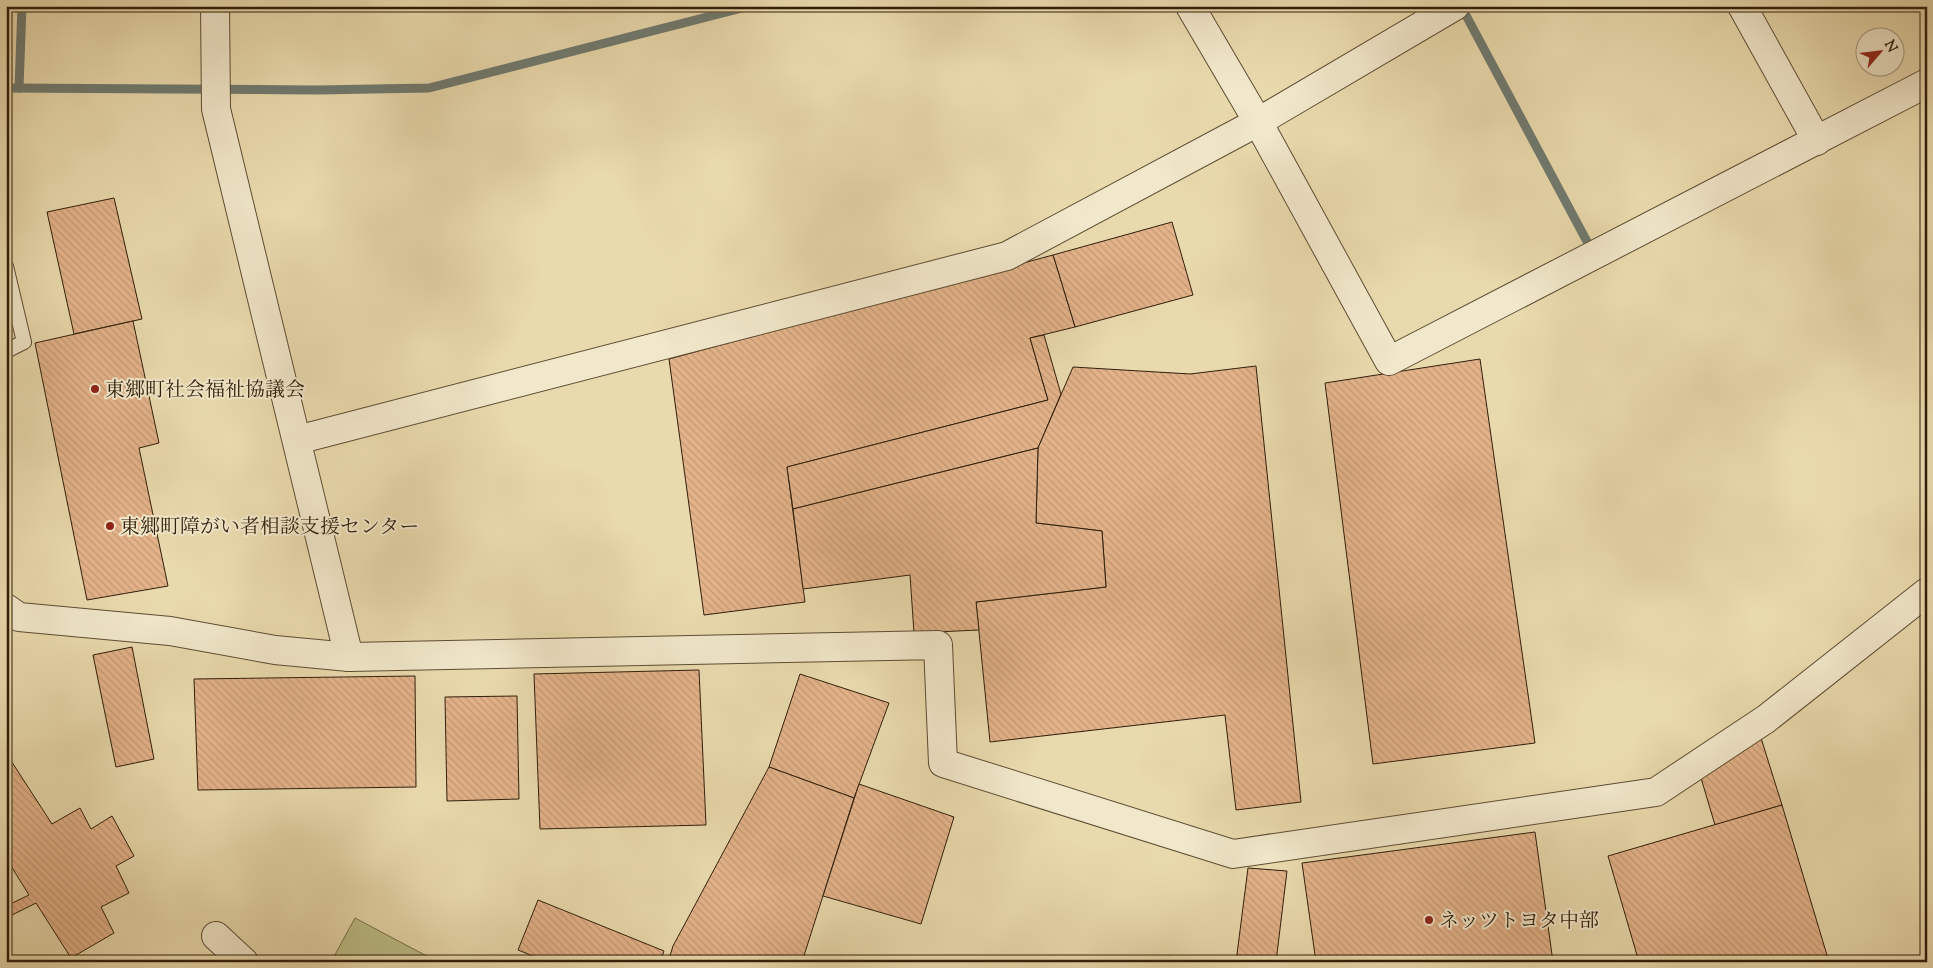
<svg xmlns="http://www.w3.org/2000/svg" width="1933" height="968" font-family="'Sorts Mill Goudy','Noto Serif JP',serif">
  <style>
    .pitch { fill: #bcbe86; stroke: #766e48 }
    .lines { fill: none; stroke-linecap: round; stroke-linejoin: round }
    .stream { stroke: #707a70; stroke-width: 9 }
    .building { fill: url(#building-back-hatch); stroke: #301e0a }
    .lane-casing { stroke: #5e4d33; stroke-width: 16 }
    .street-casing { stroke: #5e4d33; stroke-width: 30 }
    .lane { stroke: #f1e7ca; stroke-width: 14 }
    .street { stroke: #f1e7ca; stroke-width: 28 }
    .poi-dot { fill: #8f2418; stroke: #f1e7ca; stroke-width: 2 }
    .labels { text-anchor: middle; stroke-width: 4; stroke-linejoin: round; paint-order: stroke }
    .poi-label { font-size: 20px; fill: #301e0a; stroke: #f1e7ca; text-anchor: start }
  </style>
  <defs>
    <pattern id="building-back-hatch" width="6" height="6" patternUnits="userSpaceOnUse" patternTransform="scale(1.25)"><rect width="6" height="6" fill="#e4b38a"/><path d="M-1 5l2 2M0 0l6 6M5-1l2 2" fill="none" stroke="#c49a76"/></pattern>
  </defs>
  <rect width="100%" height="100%" fill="#e9daad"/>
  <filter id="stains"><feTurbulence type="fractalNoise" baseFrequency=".004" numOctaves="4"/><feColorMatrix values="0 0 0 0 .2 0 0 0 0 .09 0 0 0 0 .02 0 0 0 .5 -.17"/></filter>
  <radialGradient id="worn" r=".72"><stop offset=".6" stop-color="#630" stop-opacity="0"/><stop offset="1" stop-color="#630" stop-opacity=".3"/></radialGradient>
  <polygon class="pitch" points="355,918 438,962 331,962"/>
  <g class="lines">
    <g class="stream">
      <polyline points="1461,6 1591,249"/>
      <polyline points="6,88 317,90 429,88 750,6"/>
      <polyline points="19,88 22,6"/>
    </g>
  </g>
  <g class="building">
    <polygon points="114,198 142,319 74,334 47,212"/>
    <polygon points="1172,222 1193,295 1075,327 1053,255"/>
    <polygon points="1053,255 1075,327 1030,338 1048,400 787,467 805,602 704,615 669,359"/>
    <polygon points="133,321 159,443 139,448 168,586 87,600 35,343"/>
    <polygon points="1044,335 1061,394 1038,448 793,509 787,467 1048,400 1030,338"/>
    <polygon points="1480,359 1535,743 1373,764 1325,383"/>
    <polygon points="1256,366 1301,802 1236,810 1225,715 990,742 976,602 1106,587 1102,531 1036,523 1038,448 1073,367 1190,374"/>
    <polygon points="1038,448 1036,523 1102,531 1106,587 976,602 979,630 914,633 910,575 803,589 793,509"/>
    <polygon points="132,647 154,759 116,767 93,655"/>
    <polygon points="699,670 706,825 540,829 534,674"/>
    <polygon points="800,674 889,703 854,798 769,767"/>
    <polygon points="415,676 416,787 198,790 194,679"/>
    <polygon points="517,696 519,799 447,801 445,697"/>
    <polygon points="1761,738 1782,805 1715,825 1701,778"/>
    <polygon points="6,753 52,824 80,808 91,829 112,816 134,856 116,866 129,893 101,907 114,933 71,958 36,903 6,918 6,906 29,895 6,858"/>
    <polygon points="769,767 854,798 802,962 668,962 673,946"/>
    <polygon points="859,784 954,817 921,924 823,896"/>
    <polygon points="1782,805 1829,962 1639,962 1608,856"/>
    <polygon points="1535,832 1553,962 1316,962 1302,863"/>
    <polygon points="1248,868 1287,871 1276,962 1236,962"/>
    <polygon points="538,900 664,951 660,962 548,962 518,950"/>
    <polygon points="1168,956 1213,962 1167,962"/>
  </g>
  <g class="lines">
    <g class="lane-casing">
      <polyline id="lane" points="6,266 24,342 6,351"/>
    </g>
    <g class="street-casing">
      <g id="street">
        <polyline points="215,6 216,109 349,657"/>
        <polyline points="1190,6 1258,122 1389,361 1927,83"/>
        <polyline points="1742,6 1817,141"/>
        <polyline points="297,440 1007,256 1258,122 1455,6"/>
        <polyline points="6,608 19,617 170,631 275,650 349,657 938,645 943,763 1233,854 1656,792 1766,719 1927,592"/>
        <polyline points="216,936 244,962"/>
      </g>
    </g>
    <use href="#lane" class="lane"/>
    <use href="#street" class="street"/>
  </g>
  <g class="poi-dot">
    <circle cx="95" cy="389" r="5"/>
    <circle cx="110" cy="526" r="5"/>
    <circle cx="1429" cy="920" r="5"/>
  </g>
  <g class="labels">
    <g class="poi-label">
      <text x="105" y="396">東郷町社会福祉協議会</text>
      <text x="120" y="533">東郷町障がい者相談支援センター</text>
      <text x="1439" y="927">ネッツトヨタ中部</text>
    </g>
  </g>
  <rect width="1933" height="968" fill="none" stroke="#e9daad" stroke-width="25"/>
  <rect x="8" y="8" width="1918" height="953" fill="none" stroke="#301e0a" stroke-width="2.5"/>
  <rect x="12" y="12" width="1908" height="943" fill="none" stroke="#301e0a"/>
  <g transform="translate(1880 52) rotate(62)"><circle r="24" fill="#f1e7ca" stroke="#a4977d"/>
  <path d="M0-4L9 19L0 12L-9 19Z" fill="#8f2418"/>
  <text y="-8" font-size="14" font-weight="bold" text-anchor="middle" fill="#301e0a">N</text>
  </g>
  <rect width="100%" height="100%" filter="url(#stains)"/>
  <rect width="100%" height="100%" fill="url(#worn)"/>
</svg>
